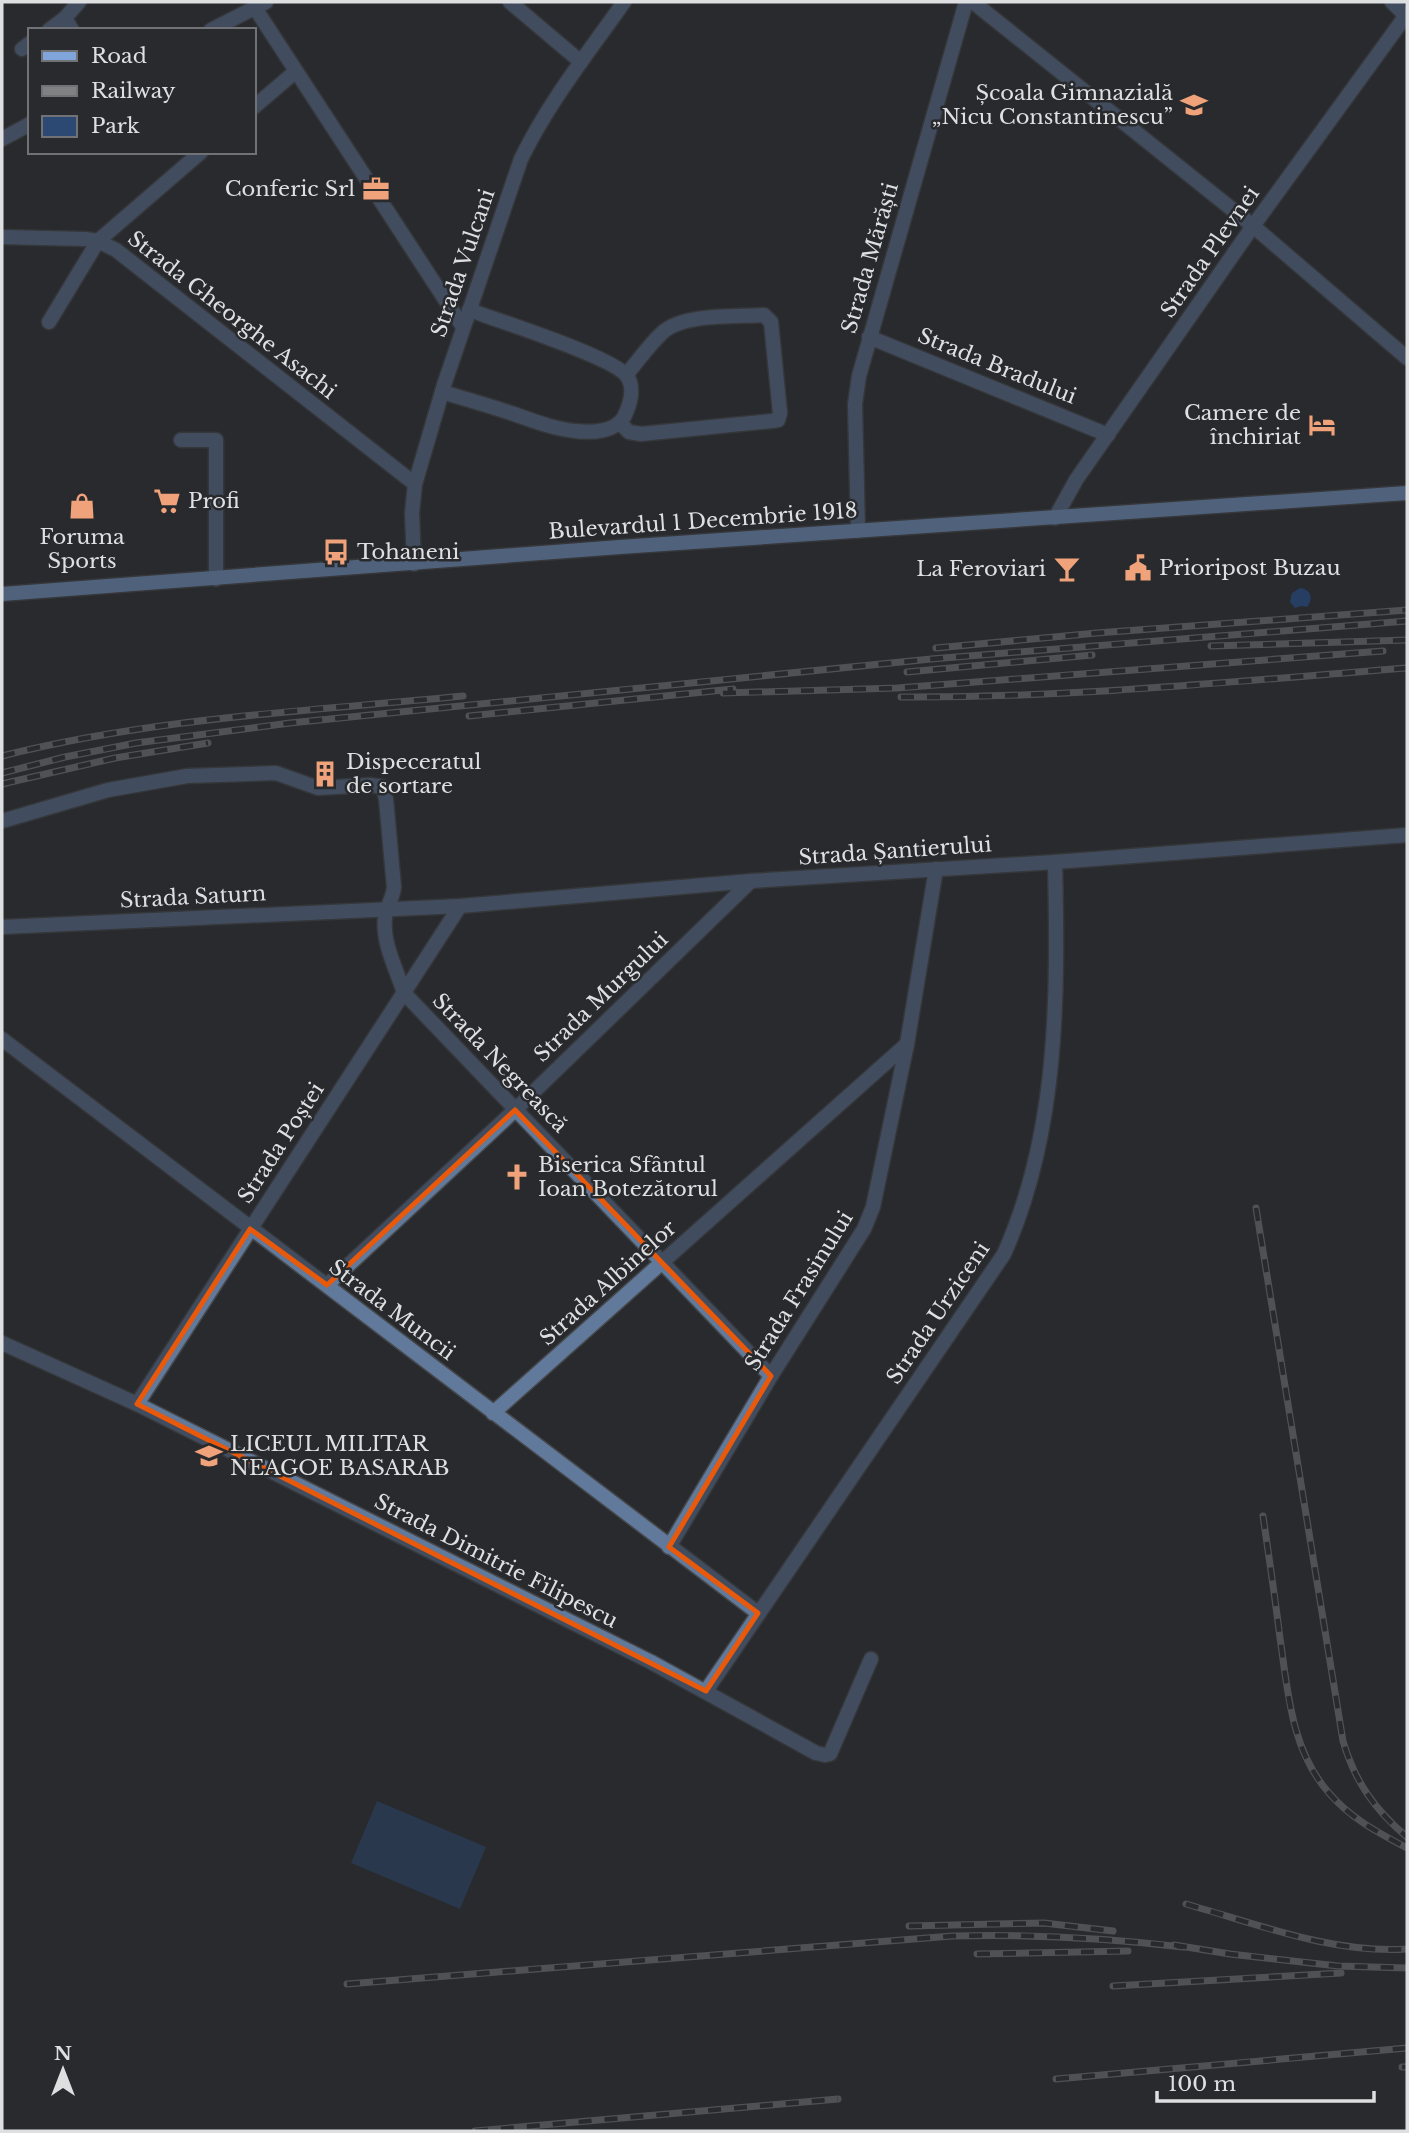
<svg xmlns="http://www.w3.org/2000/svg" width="1409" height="2133" font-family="'Libre Baskerville',serif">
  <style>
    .green { fill: #2b4972 }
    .water { fill: #22579f }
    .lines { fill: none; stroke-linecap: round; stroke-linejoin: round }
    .minor-casing { stroke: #45474a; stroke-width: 17 }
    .tertiary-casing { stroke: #45474a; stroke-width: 17 }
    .secondary-casing { stroke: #45474a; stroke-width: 17 }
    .minor { stroke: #61799a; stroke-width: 14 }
    .tertiary { stroke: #61799a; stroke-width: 14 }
    .secondary { stroke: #80a5da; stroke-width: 14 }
    .rail-casing { stroke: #7f8183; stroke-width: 7 }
    .rail { stroke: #282a2d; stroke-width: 4.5; stroke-dasharray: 13; stroke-linecap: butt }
    .marked { fill: none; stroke: #e8590c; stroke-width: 5; stroke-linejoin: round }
    .labels { text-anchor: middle; stroke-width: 5; stroke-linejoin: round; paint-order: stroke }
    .poi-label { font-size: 21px; fill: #dedfe1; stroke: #282a2d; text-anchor: start }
    .street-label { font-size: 21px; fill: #dedfe1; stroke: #282a2d }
  </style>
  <rect width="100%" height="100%" fill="#282a2d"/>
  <polygon class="green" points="377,1801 486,1847 460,1909 351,1863"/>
  <path class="water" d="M1300,588C1311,589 1314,599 1307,607L1301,606L1295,608L1290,602L1292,593Z"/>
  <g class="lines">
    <g class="minor-casing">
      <g id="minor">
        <polyline points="510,2 581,62"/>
        <polyline points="1392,2 1406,16"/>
        <polyline points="255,8 463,327"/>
        <polyline points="49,30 65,18"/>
        <polyline points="72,30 65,18 79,2"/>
        <polyline points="211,30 266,2"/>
        <polyline points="22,49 30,43"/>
        <polyline points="254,107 295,72"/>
        <polyline points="2,139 30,124"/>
        <polyline points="2,237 85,239 98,241 116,250 415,484"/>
        <polyline points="49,322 98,241 201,152"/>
        <polyline points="869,337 1108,435"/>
        <path d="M442,392C466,399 490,406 514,414C534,421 554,429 575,431C592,433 615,432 624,417C630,405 635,388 627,376C613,357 497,320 469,310"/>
        <path d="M620,423L629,432L641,434L772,421L778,420L780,413L771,322L764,315C737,317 683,313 662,333C649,345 638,361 626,375"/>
        <polyline points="181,440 216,440 216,579"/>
        <polyline points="1055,518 1076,480 1253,226 1407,14"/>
        <polyline points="858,531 855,404 859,376 966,2"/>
        <path d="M414,564L412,513L415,484L444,385L521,159C548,103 588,53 624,2"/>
        <path d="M2,821L108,790L187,776L276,773L318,788L370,785L383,787L386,799L394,887C393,899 386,907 385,918C382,943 397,970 404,993L771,1376"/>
        <polyline points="2,927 460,906 751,881 1055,862 1407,835"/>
        <polyline points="2,1039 758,1613"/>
        <polyline points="327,1285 515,1110 751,881"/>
        <polyline points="2,1343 137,1404 651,1662 816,1753 825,1755 830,1754 871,1659"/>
        <polyline points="137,1404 460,906"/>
        <polyline points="493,1413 907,1044"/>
        <polyline points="669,1547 771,1376 864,1229 873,1207 907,1044 936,869"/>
        <path d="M706,1691L1004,1254C1059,1131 1058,994 1055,862"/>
      </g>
    </g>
    <g class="tertiary-casing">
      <polyline id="tertiary" points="973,2 1253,226 1407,358"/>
    </g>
    <g class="secondary-casing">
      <polyline id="secondary" points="2,594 620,547 1407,493"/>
    </g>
    <use href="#minor" class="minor"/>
    <use href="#tertiary" class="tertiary"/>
    <use href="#secondary" class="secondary"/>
    <g class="rail-casing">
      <g id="rail">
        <polyline points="1211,646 1407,640"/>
        <polyline points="936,648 1097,633 1407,610"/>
        <polyline points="907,672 1092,655"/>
        <polyline points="723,693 897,688 1383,651"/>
        <path d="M901,697C1070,698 1239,681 1407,668"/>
        <polyline points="469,716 733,689"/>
        <path d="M2,756C152,718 309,711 463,696"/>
        <polyline points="2,773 65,757 136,743 290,723 931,659 1407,621"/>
        <polyline points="2,784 115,758 208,743"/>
        <path d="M1256,1208L1343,1741C1355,1782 1375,1810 1407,1837"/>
        <path d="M1263,1516C1269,1557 1275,1597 1280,1638C1288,1692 1291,1750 1329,1793C1350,1818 1379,1833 1407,1848"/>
        <path d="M1186,1904C1257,1924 1333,1954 1407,1949"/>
        <polyline points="909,1926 1044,1923 1113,1931"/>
        <polyline points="1174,1945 1230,1954 1338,1966 1407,1968"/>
        <polyline points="977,1954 1128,1951"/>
        <path d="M347,1984L952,1936C1029,1934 1106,1938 1183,1947"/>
        <polyline points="1113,1986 1341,1973"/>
        <polyline points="1402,2067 1407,2067"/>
        <polyline points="1056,2079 1407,2048"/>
        <polyline points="475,2131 838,2099"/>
      </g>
    </g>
    <use href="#rail" class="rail"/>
  </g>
  <path d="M0 0H1409V2133H0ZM515,1110L771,1376L669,1547L758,1613L706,1691L137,1404L250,1229L327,1285Z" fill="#282a2d" fill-opacity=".55" fill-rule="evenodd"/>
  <path class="marked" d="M515,1110L771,1376L669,1547L758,1613L706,1691L137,1404L250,1229L327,1285Z"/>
  <defs>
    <g id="school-bare" transform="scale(2.1)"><path d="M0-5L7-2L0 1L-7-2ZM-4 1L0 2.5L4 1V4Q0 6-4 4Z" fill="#f0a27a" stroke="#282a2d" stroke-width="2.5" paint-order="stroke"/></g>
    <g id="office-bare" transform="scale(2.1)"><path d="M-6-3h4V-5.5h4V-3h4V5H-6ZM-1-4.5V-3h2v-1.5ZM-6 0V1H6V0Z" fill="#f0a27a" stroke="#282a2d" stroke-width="2.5" paint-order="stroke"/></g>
    <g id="hotel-bare" transform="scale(2.1)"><path d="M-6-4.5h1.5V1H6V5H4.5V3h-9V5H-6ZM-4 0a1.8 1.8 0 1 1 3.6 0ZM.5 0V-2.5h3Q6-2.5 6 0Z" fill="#f0a27a" stroke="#282a2d" stroke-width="2.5" paint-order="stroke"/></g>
    <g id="supermarket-bare" transform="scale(2.1)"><path d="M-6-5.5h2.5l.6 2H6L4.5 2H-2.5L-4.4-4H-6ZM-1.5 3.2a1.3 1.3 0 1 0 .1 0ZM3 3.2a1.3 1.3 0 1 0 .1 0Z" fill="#f0a27a" stroke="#282a2d" stroke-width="2.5" paint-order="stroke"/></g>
    <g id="shop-bare" transform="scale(2.1)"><path d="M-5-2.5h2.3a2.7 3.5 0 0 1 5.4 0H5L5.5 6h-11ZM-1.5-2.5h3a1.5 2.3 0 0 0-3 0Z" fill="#f0a27a" stroke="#282a2d" stroke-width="2.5" paint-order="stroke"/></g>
    <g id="bus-bare" transform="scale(2.1)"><path d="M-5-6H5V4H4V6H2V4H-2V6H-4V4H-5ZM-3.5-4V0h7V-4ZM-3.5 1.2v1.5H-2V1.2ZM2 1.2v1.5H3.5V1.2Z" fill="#f0a27a" stroke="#282a2d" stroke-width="2.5" paint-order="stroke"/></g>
    <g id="civic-bare" transform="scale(2.1)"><path d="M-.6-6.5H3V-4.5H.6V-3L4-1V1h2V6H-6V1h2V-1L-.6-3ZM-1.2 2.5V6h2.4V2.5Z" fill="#f0a27a" stroke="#282a2d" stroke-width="2.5" paint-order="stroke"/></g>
    <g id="bar-bare" transform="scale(2.1)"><path d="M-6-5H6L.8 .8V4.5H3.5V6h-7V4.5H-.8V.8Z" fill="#f0a27a" stroke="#282a2d" stroke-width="2.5" paint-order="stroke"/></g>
    <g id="building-bare" transform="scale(2.1)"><path d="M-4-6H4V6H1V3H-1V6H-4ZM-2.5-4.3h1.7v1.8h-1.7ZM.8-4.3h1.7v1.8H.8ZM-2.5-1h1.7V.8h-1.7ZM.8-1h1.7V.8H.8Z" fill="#f0a27a" stroke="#282a2d" stroke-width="2.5" paint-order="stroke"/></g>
    <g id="church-bare" transform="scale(2.1)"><path d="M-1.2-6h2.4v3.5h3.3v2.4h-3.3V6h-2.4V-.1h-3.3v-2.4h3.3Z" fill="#f0a27a" stroke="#282a2d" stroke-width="2.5" paint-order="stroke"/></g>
    <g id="university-bare" transform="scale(2.1)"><path d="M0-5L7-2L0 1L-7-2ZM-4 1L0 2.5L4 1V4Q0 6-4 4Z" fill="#f0a27a" stroke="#282a2d" stroke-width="2.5" paint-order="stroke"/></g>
  </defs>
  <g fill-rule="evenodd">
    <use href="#school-bare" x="1194" y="105"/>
    <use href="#office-bare" x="376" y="189"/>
    <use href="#hotel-bare" x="1322" y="425"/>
    <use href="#supermarket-bare" x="167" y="501"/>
    <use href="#shop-bare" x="82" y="506"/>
    <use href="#bus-bare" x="336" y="552"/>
    <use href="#civic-bare" x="1138" y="568"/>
    <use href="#bar-bare" x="1067" y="569"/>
    <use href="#building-bare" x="325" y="774"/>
    <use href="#church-bare" x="517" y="1177"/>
    <use href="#university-bare" x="209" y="1456"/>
  </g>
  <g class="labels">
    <g class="poi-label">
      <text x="1173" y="100" text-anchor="end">Școala Gimnazială<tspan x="1173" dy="24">„Nicu Constantinescu”</tspan></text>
      <text x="355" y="196" text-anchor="end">Conferic Srl</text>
      <text x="1301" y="420" text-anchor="end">Camere de<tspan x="1301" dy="24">închiriat</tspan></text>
      <text x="188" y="508">Profi</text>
      <text x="82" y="544" text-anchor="middle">Foruma<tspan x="82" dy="24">Sports</tspan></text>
      <text x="357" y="559">Tohaneni</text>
      <text x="1159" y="575">Prioripost Buzau</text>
      <text x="1046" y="576" text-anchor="end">La Feroviari</text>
      <text x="346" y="769">Dispeceratul<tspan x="346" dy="24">de sortare</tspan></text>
      <text x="538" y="1172">Biserica Sfântul<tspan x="538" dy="24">Ioan Botezătorul</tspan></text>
      <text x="230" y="1451">LICEUL MILITAR<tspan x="230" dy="24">NEAGOE BASARAB</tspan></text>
    </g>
    <g class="street-label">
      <text transform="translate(1210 252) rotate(-55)" y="7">Strada Plevnei</text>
      <text transform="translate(870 258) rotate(-74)" y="7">Strada Mărăști</text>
      <text transform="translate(463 263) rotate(-71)" y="7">Strada Vulcani</text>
      <text transform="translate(232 315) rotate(38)" y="7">Strada Gheorghe Asachi</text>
      <text transform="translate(997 366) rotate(22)" y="7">Strada Bradului</text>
      <text transform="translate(703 521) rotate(-4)" y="7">Bulevardul 1 Decembrie 1918</text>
      <text transform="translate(895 851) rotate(-4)" y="7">Strada Șantierului</text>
      <text transform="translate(193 897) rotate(-3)" y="7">Strada Saturn</text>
      <text transform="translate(601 997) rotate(-44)" y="7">Strada Murgului</text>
      <text transform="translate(500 1063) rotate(46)" y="7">Strada Negrească</text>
      <text transform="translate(281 1143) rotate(-57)" y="7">Strada Poștei</text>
      <text transform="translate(608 1283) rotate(-42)" y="7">Strada Albinelor</text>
      <text transform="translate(799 1291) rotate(-58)" y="7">Strada Frasinului</text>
      <text transform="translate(392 1310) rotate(37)" y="7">Strada Muncii</text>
      <text transform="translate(938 1313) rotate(-56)" y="7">Strada Urziceni</text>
      <text transform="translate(496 1561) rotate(27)" y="7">Strada Dimitrie Filipescu</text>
    </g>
  </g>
  <rect width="1409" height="2133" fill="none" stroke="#dedfe1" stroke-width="7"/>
  <rect x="28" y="28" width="228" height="126" fill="#282a2d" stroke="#717275" stroke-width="2"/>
  <rect x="42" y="51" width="35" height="10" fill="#80a5da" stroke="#717275" stroke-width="2"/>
  <text x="91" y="63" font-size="21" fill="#dedfe1">Road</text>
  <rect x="42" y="86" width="35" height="10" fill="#7f8183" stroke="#717275" stroke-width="2"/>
  <text x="91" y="98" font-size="21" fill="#dedfe1">Railway</text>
  <rect x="42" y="116" width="35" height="21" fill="#2b4972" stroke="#717275" stroke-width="2"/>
  <text x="91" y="133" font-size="21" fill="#dedfe1">Park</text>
  <g transform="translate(63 2070)" stroke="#282a2d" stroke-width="5" paint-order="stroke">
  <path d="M0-5L12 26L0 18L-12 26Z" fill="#dedfe1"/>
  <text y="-10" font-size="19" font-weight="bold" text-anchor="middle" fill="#dedfe1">N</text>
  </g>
  <path d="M1157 2091v10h217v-10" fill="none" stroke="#dedfe1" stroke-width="3.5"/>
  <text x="1168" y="2091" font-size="21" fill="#dedfe1" stroke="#282a2d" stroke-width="5" paint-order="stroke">100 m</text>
</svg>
